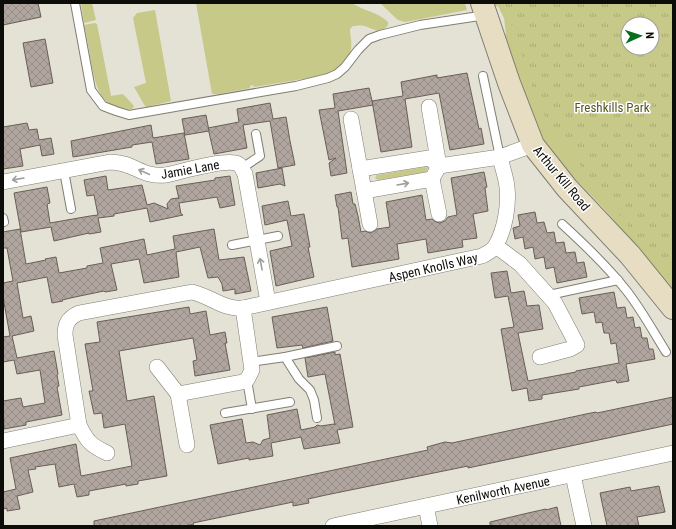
<svg xmlns="http://www.w3.org/2000/svg" width="676" height="529" font-family="'Roboto Condensed',sans-serif">
  <style>
    .grass { fill: #c6c987 }
    .park { fill: url(#park-tufts); fill-rule: evenodd }
    .building { fill: url(#building-cross-hatch); stroke: #685f58 }
    .lines { fill: none; stroke-linecap: round; stroke-linejoin: round }
    .lane-casing { stroke: #807e73; stroke-width: 10 }
    .street-casing { stroke: #807e73; stroke-width: 16 }
    .secondary-casing { stroke: #807e73; stroke-width: 24 }
    .lane { stroke: #fff; stroke-width: 8 }
    .street { stroke: #fff; stroke-width: 15 }
    .secondary { stroke: #e6ddc3; stroke-width: 22 }
    .oneway { stroke: #9e9e9c }
    .labels { text-anchor: middle; stroke-width: 3; stroke-linejoin: round; paint-order: stroke }
    .park-label { font-size: 13px; fill: #555621; stroke: #fff }
    .street-label { font-size: 13px; fill: #0c0c08; stroke: #fff }
  </style>
  <defs>
    <pattern id="park-tufts" width="24" height="20" patternUnits="userSpaceOnUse"><rect width="24" height="20" fill="#c6c987"/><path d="M3 7l-1-3M5 7V3M7 7l1-3M15 17l-1-3M17 17v-4M19 17l1-3" fill="none" stroke="#a9ab73"/></pattern>
    <pattern id="building-cross-hatch" width="8" height="8" patternUnits="userSpaceOnUse"><rect width="8" height="8" fill="#b1a69f"/><path d="M0 0l8 8M0 8l8-8" fill="none" stroke="#978e87"/></pattern>
  </defs>
  <rect width="100%" height="100%" fill="#e4e1d5"/>
  <g class="grass">
    <polygon points="81,3 92,3 96,20 84,23"/>
    <path d="M196,3H352C364,11 378,12 388,22V25C380,36 373,28 364,26C360,25 356,26 353,26L350,29C350,36 352,42 351,49C350,61 338,70 328,75L254,87L253,85L250,86V88L219,94H212Z"/>
    <polygon points="380,3 465,3 467,10 405,22 398,20"/>
    <path d="M493,3H504L513,29L673,273V290C647,265 628,235 604,209C581,184 557,163 541,135C523,104 514,68 503,35L506,34L504,18L498,6L494,7Z"/>
    <polygon points="155,10 171,101 147,107 145,106 134,87 146,83 133,18 137,13"/>
    <path d="M95,23L97,24L111,96L123,94L134,106L132,109C100,110 96,87 91,62C89,50 87,37 84,25Z"/>
    <polygon points="425,167 428,168 426,172 378,180 375,178 377,175"/>
  </g>
  <path class="park" d="M504,3H673V281L602,194L567,148L545,116L535,95ZM628,24H652V48H628Z"/>
  <g class="building">
    <polygon points="3,3 38,3 41,17 3,25"/>
    <polygon points="45,39 53,83 31,87 23,43"/>
    <polygon points="467,73 479,129 481,128 484,144 450,150 439,93 405,99 412,147 381,152 372,101 403,96 401,82 437,75 437,78"/>
    <polygon points="369,88 373,105 338,111 347,173 331,176 329,163 336,158 329,160 319,110 335,108 333,94"/>
    <polygon points="270,103 273,119 286,117 290,141 295,165 278,168 270,121 243,125 247,148 214,154 208,128 239,122 237,109"/>
    <polygon points="206,115 209,131 185,135 182,119"/>
    <polygon points="27,123 29,130 37,129 39,140 51,138 54,154 42,156 40,145 20,149 23,166 3,169 3,127"/>
    <polygon points="151,125 153,138 184,133 189,159 156,164 152,142 132,145 132,147 73,157 71,141"/>
    <polygon points="282,168 285,186 280,184 258,188 256,173"/>
    <polygon points="484,172 487,187 485,188 488,211 473,214 477,238 462,240 463,247 428,253 426,239 397,244 399,259 352,267 348,238 342,239 338,207 337,207 335,195 351,192 353,204 355,204 358,216 361,232 365,231 371,233 377,229 390,227 386,202 422,195 426,220 432,219 436,222 440,223 445,221 448,217 457,215 451,178"/>
    <polygon points="106,176 108,190 142,185 147,205 154,203 168,209 167,204 171,199 178,198 179,199 176,186 215,180 215,178 230,176 235,205 220,208 217,197 179,203 181,214 183,215 150,222 147,208 114,214 114,216 98,218 101,232 89,234 89,233 54,241 51,227 21,232 14,193 47,187 50,203 47,204 50,223 90,216 98,215 94,195 87,196 84,180"/>
    <polygon points="288,201 291,216 304,214 310,247 308,247 314,277 276,286 270,251 292,246 287,220 265,225 262,206"/>
    <polygon points="535,212 537,223 544,222 547,233 554,232 556,243 564,242 566,253 575,252 577,263 584,262 587,277 557,283 554,267 546,269 544,257 535,259 533,247 525,249 523,237 515,239 513,228 520,226 518,215"/>
    <polygon points="20,229 26,264 46,260 45,259 56,257 59,273 87,268 87,266 103,263 100,248 144,239 147,255 175,249 173,236 214,229 219,260 244,257 251,291 235,294 235,289 223,291 222,284 218,277 208,278 200,247 176,252 179,277 144,283 139,259 111,264 117,290 105,292 104,291 75,297 62,300 63,301 52,303 47,277 17,283 23,318 31,316 34,331 12,336 17,358 54,351 58,374 57,375 59,386 57,387 62,415 26,422 26,425 4,429 3,401 21,398 23,407 45,403 40,370 17,374 14,360 3,362 3,337 10,336 3,297 3,283 13,281 7,248 3,248 3,232"/>
    <polygon points="507,271 511,293 524,291 527,306 539,305 543,329 518,333 528,381 576,372 576,371 619,363 616,343 611,344 609,333 604,333 602,322 596,323 594,312 582,314 579,298 614,292 617,308 625,307 627,318 633,317 635,328 640,327 642,338 647,338 649,349 653,349 655,359 626,364 629,381 617,383 616,380 579,387 579,389 542,395 542,399 529,401 527,388 512,391 501,329 514,327 508,296 495,298 491,273"/>
    <polygon points="189,307 190,314 206,311 210,335 225,332 227,343 225,343 230,370 195,376 193,361 197,360 193,338 119,351 127,401 154,396 167,476 138,481 138,484 126,486 126,484 89,491 89,495 77,497 74,484 59,487 55,464 35,467 36,469 28,470 33,492 17,496 20,509 7,511 7,508 3,509 3,492 16,489 10,458 76,444 81,476 132,466 125,424 104,428 102,413 94,414 89,391 93,391 85,344 100,342 97,322"/>
    <polygon points="327,307 333,341 303,348 302,345 277,348 272,317"/>
    <polygon points="335,352 335,355 340,354 353,427 337,430 340,443 304,449 301,437 271,443 273,456 249,460 249,458 218,464 210,425 242,419 246,443 253,442 260,445 263,440 270,438 267,415 297,409 301,430 315,427 317,425 321,426 334,424 335,425 325,374 308,377 305,358"/>
    <polygon points="673,397 673,424 468,468 468,466 326,495 308,499 309,503 293,506 293,502 193,523 194,524 186,526 94,526 94,521 428,450 427,447 434,445 445,442 452,443 586,414 596,412 597,413"/>
    <polygon points="659,486 665,512 637,517 639,526 607,526 600,493 630,487 631,491"/>
    <polygon points="557,507 561,526 490,526 490,522 528,513 546,509 546,510"/>
  </g>
  <g class="lines">
    <g class="lane-casing">
      <g id="lane">
        <polyline points="75,3 91,90 103,106 116,111 129,115 296,86 328,78 337,74 345,67 358,50 369,39 380,35 420,25 486,15"/>
        <polyline points="483,76 500,157"/>
        <polyline points="242,168 260,156 256,134"/>
        <polyline points="64,171 71,209"/>
        <polyline points="3,218 4,222"/>
        <path d="M562,224C585,245 607,266 626,290C641,309 653,331 666,352"/>
        <polyline points="232,245 278,236"/>
        <polyline points="549,295 618,280"/>
        <polyline points="285,357 337,346"/>
        <polyline points="251,362 285,357 299,379 310,390 314,400 317,418"/>
        <polyline points="247,380 252,409"/>
        <polyline points="225,413 290,402"/>
      </g>
    </g>
    <g class="street-casing">
      <g id="street">
        <polyline points="351,119 370,224"/>
        <polyline points="439,166 500,157 533,145"/>
        <polyline points="360,169 429,158 439,166"/>
        <polyline points="432,179 439,214"/>
        <path d="M3,182L110,162C134,162 142,178 166,175C180,172 227,158 238,164C242,166 243,171 245,174L268,302"/>
        <polyline points="364,191 432,179 439,166 429,107"/>
        <polyline points="496,246 520,264 555,303 577,345 570,349 540,357"/>
        <polyline points="157,367 178,394 187,445"/>
        <polyline points="178,394 242,382 247,380 252,370 243,308"/>
        <polyline points="3,441 79,425"/>
        <path d="M107,453C90,445 87,441 79,425L65,335C65,324 68,318 79,313L192,292C210,296 224,310 243,308L482,256C487,253 493,251 496,245C505,229 509,205 507,187C506,177 502,167 500,157"/>
        <polyline points="573,475 584,526"/>
        <polyline points="426,506 430,526"/>
        <polyline points="333,526 673,453"/>
      </g>
    </g>
    <g class="secondary-casing">
      <polyline id="secondary" points="482,3 509,83 533,145 567,188 630,255 673,308"/>
    </g>
    <use href="#lane" class="lane"/>
    <use href="#street" class="street"/>
    <use href="#secondary" class="secondary"/>
  </g>
  <defs><path id="oneway-shaft" d="M-6 0H5M1.5-3L5.5 0L1.5 3" fill="none" stroke-width="1.6" stroke-linecap="round" stroke-linejoin="round"/></defs>
  <g class="oneway">
    <use href="#oneway-shaft" transform="translate(144 172) rotate(-156)"/>
    <use href="#oneway-shaft" transform="translate(18 179) rotate(170)"/>
    <use href="#oneway-shaft" transform="translate(403 184) rotate(-10)"/>
    <use href="#oneway-shaft" transform="translate(261 264) rotate(-101)"/>
  </g>
  <g class="labels">
    <g class="park-label">
      <text x="612" y="112">Freshkills Park</text>
    </g>
    <g class="street-label">
      <text transform="translate(190 169) rotate(-10)" y="5">Jamie Lane</text>
      <text transform="translate(562 178) rotate(50)" y="5">Arthur Kill Road</text>
      <text transform="translate(433 267) rotate(-13)" y="5">Aspen Knolls Way</text>
      <text transform="translate(503 490) rotate(-12)" y="5">Kenilworth Avenue</text>
    </g>
  </g>
  <rect width="676" height="529" fill="none" stroke="#0c0c08" stroke-width="8"/>
  <g transform="translate(640 36) rotate(87)"><circle r="19" fill="#ffffff" stroke="#9e9e9c"/>
  <path d="M0-3L7 15L0 10L-7 15Z" fill="#086e1c"/>
  <text y="-6" font-size="11" font-weight="bold" text-anchor="middle" fill="#0c0c08">N</text>
  </g>
</svg>
